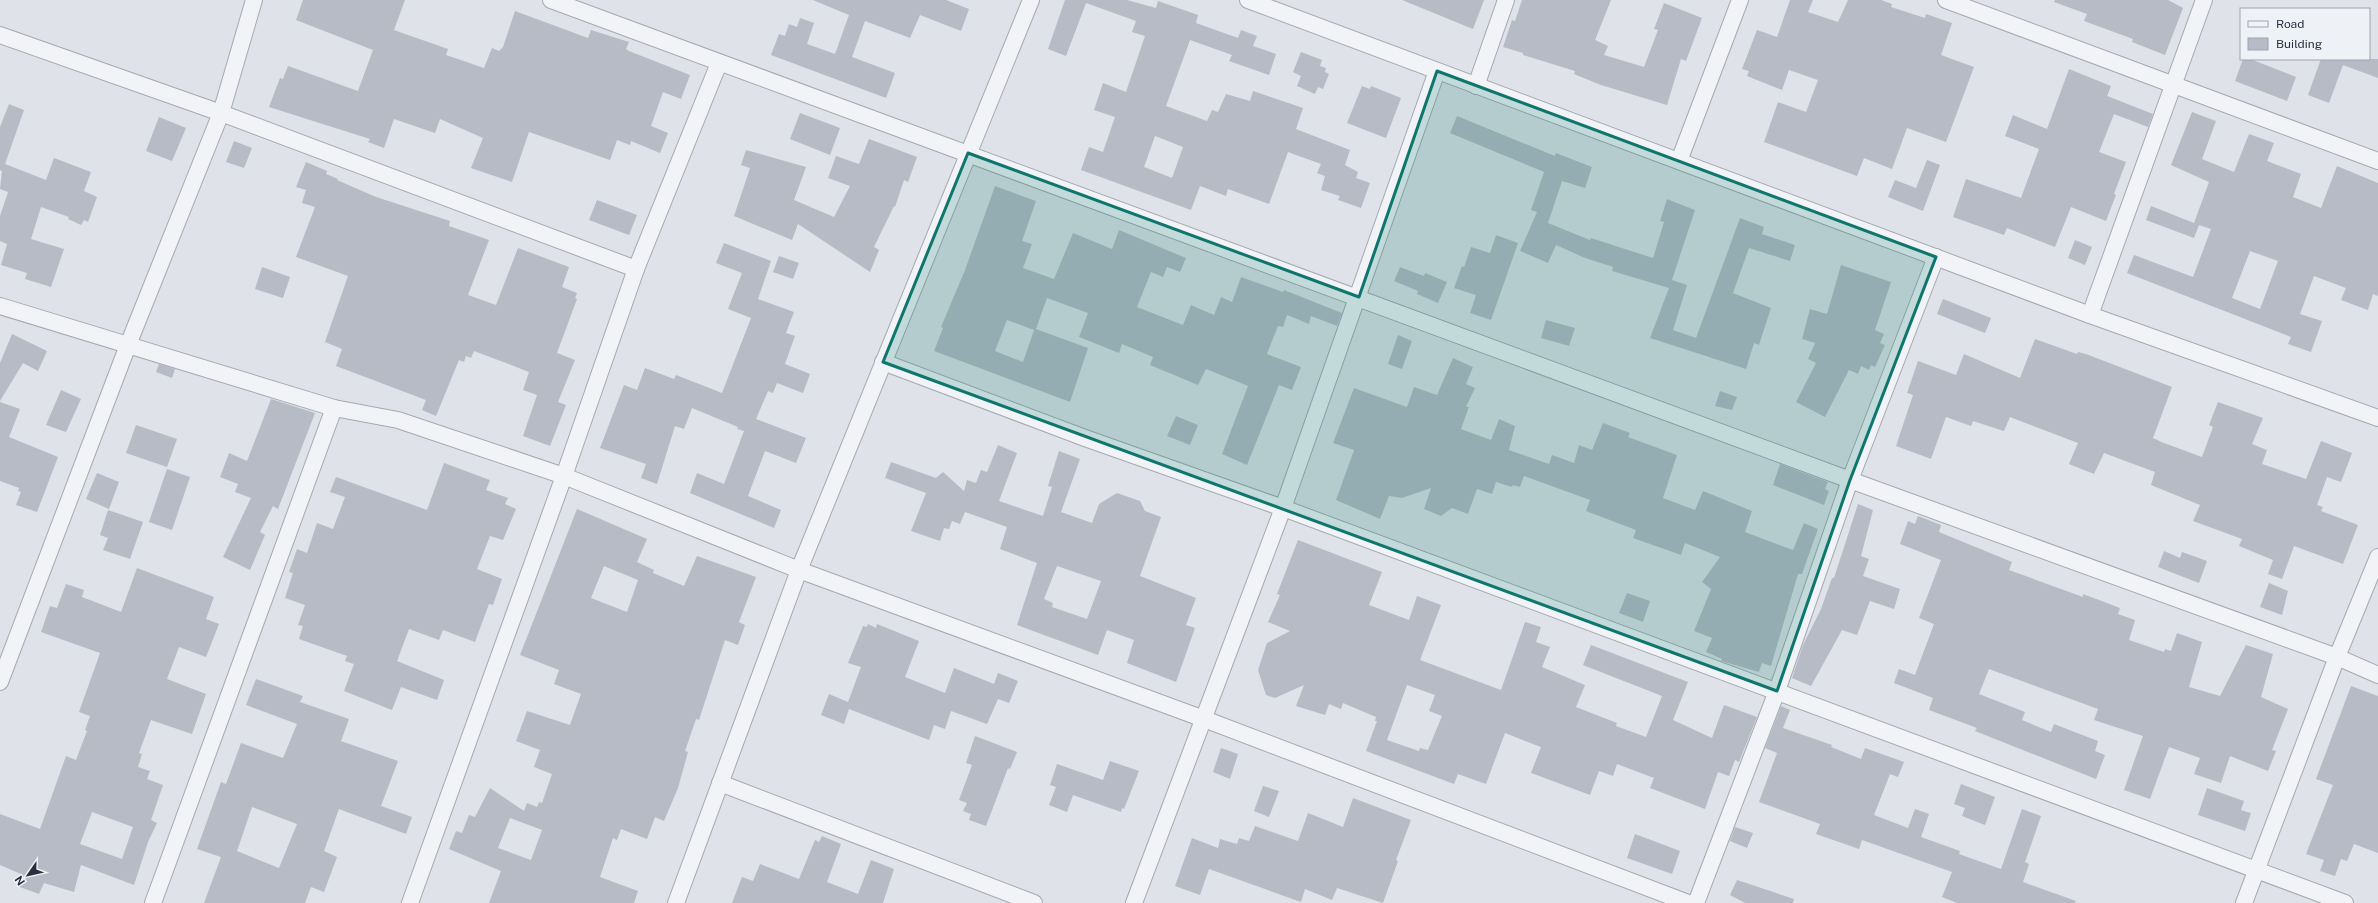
<svg xmlns="http://www.w3.org/2000/svg" width="2378" height="903" font-family="'Public Sans',sans-serif">
  <style>
    .building { fill: #b6bbc5; fill-rule: evenodd }
    .lines { fill: none; stroke-linecap: round; stroke-linejoin: round }
    .minor-casing { stroke: #a4a9b2; stroke-width: 18 }
    .minor { stroke: #f1f3f6; stroke-width: 16 }
    .marked { fill: #0f766e; fill-opacity: 0.2; stroke: #0f766e; stroke-width: 3; stroke-linejoin: round }
  </style>
  <rect width="100%" height="100%" fill="#dfe2e8"/>
  <g class="building">
    <polygon points="303,0 405,0 394,30 448,49 446,55 484,68 492,48 499,51 503,47 515,11 588,38 591,30 629,42 626,49 629,51 690,75 681,99 663,92 651,126 668,133 660,153 631,141 630,145 617,140 610,160 529,132 512,182 471,168 483,138 440,119 435,133 394,119 384,148 368,142 370,139 269,107 280,78 283,79 288,66 358,91 373,50 296,20"/>
    <polygon points="813,0 946,0 969,9 961,31 920,15 910,38 865,21 852,57 895,73 886,98 771,55 779,34 785,36 789,24 797,27 800,18 814,23 807,44 835,54 849,15"/>
    <path d="M1065,0H1127L1156,8L1158,1L1198,15L1196,23L1238,38L1241,30L1257,36L1253,46L1276,54L1269,75L1229,61L1232,55L1190,40L1166,106L1207,121L1212,110L1218,112L1226,94L1250,101L1253,91L1303,108L1296,129L1350,150L1345,165L1358,172L1356,178L1370,183L1361,208L1338,200L1340,196L1321,190L1325,176L1317,173L1321,164L1288,152L1269,204L1228,189L1226,196L1200,186L1191,210L1081,170L1089,147L1103,152L1115,117L1094,110L1103,83L1126,92L1145,36L1132,32L1136,21L1086,3L1066,56L1048,49ZM1155,136L1183,147L1172,178L1144,167Z"/>
    <polygon points="1402,0 1484,0 1473,29"/>
    <polygon points="1522,0 1611,0 1595,40 1608,46 1604,55 1644,67 1658,30 1654,29 1664,3 1702,18 1686,61 1681,59 1667,105 1601,85 1574,74 1575,71 1523,55 1523,53 1503,47 1512,20 1515,21"/>
    <polygon points="1790,0 1813,0 1808,12 1838,22 1848,0 1881,0 1892,4 1891,7 1925,18 1926,14 1952,23 1941,55 1974,67 1946,142 1907,128 1892,169 1864,158 1857,176 1764,142 1778,102 1806,112 1818,80 1789,70 1782,90 1747,76 1749,71 1742,69 1757,30 1777,37"/>
    <polygon points="2055,0 2168,0 2183,8 2165,55 2132,42 2133,39 2084,21 2087,14 2054,2"/>
    <polygon points="1301,52 1322,60 1320,66 1326,68 1325,72 1329,74 1323,89 1318,87 1315,94 1297,86 1301,76 1293,72"/>
    <polygon points="2243,59 2250,59 2296,77 2287,101 2235,81"/>
    <polygon points="2321,59 2378,59 2378,78 2343,65 2329,103 2308,95"/>
    <polygon points="2069,69 2111,86 2107,96 2153,114 2148,127 2114,114 2099,152 2126,162 2114,194 2116,195 2106,221 2071,207 2055,247 2007,228 2004,235 1953,217 1966,179 2021,198 2039,149 2005,136 2013,115 2047,129"/>
    <polygon points="1362,86 1370,89 1371,86 1401,98 1386,138 1347,123"/>
    <polygon points="9,104 24,110 5,164 46,180 54,158 91,172 84,191 97,197 88,222 84,220 81,225 68,219 69,217 41,207 31,239 64,249 51,287 25,279 27,273 1,265 7,244 0,241 0,216 8,192 0,189 2,171 0,170 0,127"/>
    <path d="M2192,112L2216,121L2202,159L2234,172L2249,134L2274,143L2267,161L2301,174L2293,197L2321,208L2337,166L2378,183V296L2373,294L2368,310L2341,300L2346,288L2314,276L2300,314L2322,321L2311,352L2288,344L2291,337L2127,273L2134,255L2193,277L2211,229L2199,225L2194,238L2146,220L2151,206L2194,223L2209,182L2171,165ZM2250,251L2278,261L2260,309L2232,298Z"/>
    <polygon points="800,113 840,128 830,155 790,139"/>
    <polygon points="1457,116 1555,156 1556,153 1592,167 1585,188 1562,181 1548,223 1590,240 1591,238 1653,258 1664,222 1660,221 1667,199 1695,210 1672,280 1687,285 1673,330 1696,338 1740,218 1764,227 1762,234 1795,245 1790,261 1749,248 1733,293 1771,308 1759,345 1754,343 1746,369 1650,338 1669,288 1612,271 1613,267 1585,258 1556,245 1548,263 1520,251 1537,212 1531,210 1544,172 1450,133"/>
    <polygon points="159,117 186,128 172,161 146,151"/>
    <polygon points="869,139 917,157 908,182 904,180 895,207 894,206 874,247 879,250 870,272 798,224 792,240 734,216 750,168 741,165 746,150 806,167 794,200 834,217 850,186 828,178 836,156 859,164"/>
    <polygon points="234,141 252,148 244,168 226,162"/>
    <polygon points="1927,160 1940,165 1923,211 1888,197 1895,180 1916,188"/>
    <polygon points="306,162 327,171 326,174 338,179 337,180 376,197 450,221 449,226 489,240 468,295 496,305 518,248 569,267 562,287 577,293 575,298 577,299 557,353 575,360 558,402 566,405 550,446 523,436 537,395 523,390 529,372 506,363 474,351 471,358 466,356 464,362 459,360 436,416 422,410 426,400 336,366 342,349 325,342 348,276 296,257 315,207 302,203 306,190 296,187"/>
    <path d="M995,186L1036,201L1022,241L1032,244L1023,268L1054,279L1073,233L1112,249L1119,230L1186,258L1180,272L1167,267L1163,277L1151,272L1137,307L1183,325L1191,305L1214,315L1221,297L1232,302L1241,277L1272,288L1283,292L1284,290L1342,313L1337,326L1311,316L1309,324L1287,315L1283,327L1278,326L1267,354L1301,367L1292,390L1279,385L1247,465L1222,454L1248,386L1206,369L1198,385L1150,365L1153,357L1122,344L1119,353L1079,337L1088,313L1047,298L1036,329L1088,348L1070,402L934,351L943,328L941,327L965,270ZM1007,320L1034,330L1023,362L995,351Z"/>
    <polygon points="597,200 637,215 629,235 589,220"/>
    <polygon points="1496,235 1518,243 1491,320 1470,313 1476,295 1454,288 1462,266 1464,267 1471,247 1490,253"/>
    <polygon points="2075,240 2092,247 2085,265 2068,258"/>
    <polygon points="724,243 771,261 758,299 794,312 786,333 795,336 785,364 810,374 803,393 777,383 773,393 768,391 756,419 806,438 796,463 765,451 748,496 781,510 774,528 690,493 697,473 724,484 744,431 737,429 738,427 692,408 684,429 675,426 657,484 641,478 646,464 600,448 624,385 637,390 645,368 674,379 676,375 722,393 751,318 728,309 742,273 716,263"/>
    <polygon points="779,256 799,263 793,279 773,272"/>
    <polygon points="1841,265 1891,282 1875,330 1884,334 1880,343 1885,345 1875,367 1871,365 1869,370 1861,366 1858,374 1849,370 1825,417 1796,402 1816,363 1808,359 1815,343 1802,339 1810,309 1827,314"/>
    <polygon points="262,267 290,277 283,298 255,289"/>
    <polygon points="1400,267 1424,276 1425,273 1447,282 1438,303 1417,294 1418,291 1394,281"/>
    <polygon points="1943,299 1991,318 1985,333 1937,314"/>
    <polygon points="1546,320 1575,328 1569,346 1541,338"/>
    <polygon points="12,334 47,351 38,371 23,363 0,401 0,363"/>
    <polygon points="1398,335 1412,341 1402,369 1388,364"/>
    <polygon points="2035,339 2077,354 2078,352 2086,354 2172,387 2153,438 2164,443 2202,457 2213,427 2209,425 2218,402 2263,418 2252,444 2267,450 2262,464 2306,479 2321,441 2352,453 2341,482 2327,477 2317,505 2323,507 2321,511 2358,525 2343,564 2294,546 2282,579 2268,574 2273,560 2239,546 2242,539 2193,521 2200,505 2151,485 2155,472 2104,453 2094,474 2069,464 2078,443 2010,417 2004,431 1973,421 1971,426 1946,417 1931,459 1896,446 1913,395 1907,393 1918,361 1956,375 1964,354 2020,378"/>
    <polygon points="1453,358 1473,367 1466,384 1475,388 1466,407 1469,407 1461,429 1491,440 1499,419 1515,426 1509,450 1549,464 1552,455 1574,463 1579,445 1592,450 1603,423 1630,433 1628,437 1677,455 1663,498 1695,510 1703,491 1752,511 1745,532 1793,550 1804,523 1818,529 1802,574 1798,574 1771,666 1762,663 1759,672 1721,661 1722,659 1706,652 1712,638 1694,631 1711,589 1702,582 1720,557 1685,543 1681,555 1633,538 1636,530 1586,511 1590,500 1524,476 1520,487 1513,485 1512,487 1496,482 1492,494 1477,489 1468,514 1452,508 1441,516 1424,509 1431,488 1402,498 1389,496 1380,519 1336,500 1354,450 1333,443 1354,388 1407,407 1414,387 1437,395"/>
    <polygon points="159,364 175,369 172,378 156,372"/>
    <polygon points="61,390 81,399 66,432 46,425"/>
    <polygon points="1720,391 1737,397 1732,410 1715,406"/>
    <polygon points="271,399 315,413 278,509 273,506 260,532 265,535 250,570 223,557 251,498 235,492 238,484 220,477 229,453 247,461"/>
    <polygon points="0,402 20,409 9,437 58,457 37,512 16,505 21,492 18,491 19,488 0,481"/>
    <polygon points="1176,416 1198,425 1190,445 1167,436"/>
    <polygon points="136,425 177,439 167,467 126,453"/>
    <path d="M998,445L1017,453L999,501L1043,516L1052,487L1048,486L1059,451L1080,459L1061,512L1092,523L1099,504L1117,493L1140,501L1145,511L1161,517L1140,576L1196,598L1186,625L1195,628L1176,682L1127,663L1134,640L1107,630L1098,655L1017,625L1037,563L1000,549L1007,527L965,512L960,524L952,521L949,529L944,528L940,541L911,531L926,493L885,478L891,462L936,478L943,472L964,491L967,480L976,483L981,470L987,472ZM1057,566L1101,581L1087,619L1052,607L1053,603L1044,599Z"/>
    <polygon points="444,463 490,480 486,490 508,498 505,504 516,509 503,540 490,536 477,569 502,579 493,605 489,604 475,642 443,630 439,640 409,629 397,661 444,680 437,700 401,687 392,710 344,691 354,664 345,661 347,656 299,639 303,626 298,625 305,605 285,598 293,573 289,572 297,549 307,553 317,523 333,529 345,497 330,492 336,477 427,510"/>
    <polygon points="1780,464 1828,482 1825,489 1829,491 1824,505 1773,485"/>
    <polygon points="167,469 190,477 172,530 149,522"/>
    <polygon points="97,473 119,482 109,509 86,499"/>
    <polygon points="1858,504 1873,510 1861,556 1869,559 1863,576 1900,589 1894,609 1870,601 1857,635 1842,630 1811,686 1792,678 1803,645 1821,609 1832,578 1834,578"/>
    <path d="M577,509L647,539L637,562L654,570L653,573L684,586L697,556L756,577L739,622L745,625L738,645L725,640L699,720L696,719L685,751L688,752L678,788L664,821L655,817L647,839L621,829L617,840L613,838L600,877L638,891L634,903H489L501,871L449,849L456,831L462,833L469,815L475,817L490,788L524,811L527,803L537,807L539,802L542,803L552,774L534,767L540,750L516,741L527,711L570,725L581,694L554,684L559,670L520,655ZM604,566L638,580L627,612L591,598ZM510,818L542,830L531,860L498,848Z"/>
    <polygon points="108,510 143,522 130,559 103,550 108,538 100,535"/>
    <polygon points="1918,516 1941,525 1939,532 2012,562 2009,570 2083,597 2083,594 2120,608 2118,614 2135,620 2129,640 2164,652 2165,649 2171,651 2177,633 2202,642 2189,687 2220,696 2246,645 2273,654 2261,697 2288,709 2272,750 2276,751 2268,771 2230,756 2221,783 2194,774 2200,758 2169,747 2150,799 2124,790 2143,736 2094,720 2098,709 1989,669 1979,694 2025,712 2022,720 2051,732 2054,724 2098,741 2095,751 2105,755 2096,779 1975,731 1977,728 1929,710 1933,698 1894,683 1899,669 1915,675 1934,624 1919,618 1941,560 1900,544 1908,521 1915,524"/>
    <path d="M1298,540L1382,572L1369,605L1409,620L1417,596L1441,605L1420,660L1501,690L1525,622L1541,627L1536,642L1550,647L1542,667L1585,685L1576,707L1617,723L1616,726L1646,737L1662,696L1583,665L1591,645L1688,682L1673,720L1712,738L1724,705L1757,717L1739,762L1735,760L1729,776L1718,772L1705,809L1650,788L1654,778L1617,764L1613,776L1599,771L1590,795L1534,774L1531,773L1541,747L1505,733L1486,784L1458,774L1454,784L1366,751L1377,721H1375L1376,717L1343,703L1341,709L1329,704L1325,715L1296,706L1304,685L1275,698L1266,695L1258,670L1267,643L1290,631L1268,622L1280,595L1277,594ZM1407,685L1435,695L1429,711L1442,716L1428,750L1420,748L1419,751L1387,740Z"/>
    <polygon points="2164,551 2180,558 2182,552 2207,561 2199,583 2158,567"/>
    <path d="M137,568L214,597L206,619L219,624L206,657L179,647L167,679L206,694L192,734L151,720L139,753L142,754L138,767L150,771L147,779L163,785L151,820L157,823L148,842L134,885L81,865L74,892L44,883L39,894L17,886L21,874L0,865V814L40,829L66,756L76,760L87,731L85,730L90,716L79,712L100,653L41,632L50,606L57,608L66,584L84,590L82,597L121,612ZM92,812L133,827L122,859L80,844Z"/>
    <polygon points="2269,583 2288,591 2282,615 2260,607"/>
    <polygon points="1627,593 1650,601 1643,622 1619,613"/>
    <polygon points="868,624 876,628 877,624 919,641 905,677 945,693 954,668 994,684 998,673 1018,681 1009,703 998,699 987,724 951,711 945,729 934,725 929,740 849,709 844,724 821,715 829,694 848,702 861,667 848,663 863,626 867,627"/>
    <path d="M256,679L303,696L300,702L349,719L341,741L398,761L381,806L412,817L406,834L339,809L324,851L337,857L324,892L311,887L305,903H204L221,857L197,849L221,782L226,784L241,743L283,758L297,724L246,705ZM252,807L297,824L279,868L237,851Z"/>
    <polygon points="2351,686 2378,696 2378,853 2354,844 2347,861 2341,859 2335,876 2320,871 2324,860 2306,854 2333,785 2316,779"/>
    <polygon points="1781,706 1790,710 1783,728 1832,745 1831,747 1861,759 1865,748 1904,762 1898,777 1890,774 1874,815 1908,828 1915,809 1929,814 1921,837 1960,851 1959,854 2001,869 2022,809 2041,816 2025,862 2029,864 2023,882 2076,901 2075,903 1957,903 1942,897 1952,872 1862,840 1859,849 1816,834 1820,824 1759,802 1777,753 1765,748"/>
    <polygon points="975,736 1017,752 1010,769 1008,768 986,826 969,820 971,814 963,811 967,803 959,800 972,765 966,763"/>
    <polygon points="1221,748 1238,754 1230,779 1213,772"/>
    <polygon points="1110,761 1139,771 1124,809 1122,808 1121,812 1073,795 1067,812 1049,805 1056,787 1050,785 1057,764 1103,780"/>
    <polygon points="1961,784 1995,797 1985,825 1962,816 1965,808 1954,804"/>
    <polygon points="1263,786 1279,791 1269,817 1254,811"/>
    <polygon points="2207,788 2244,801 2241,810 2251,813 2245,831 2198,815"/>
    <polygon points="1353,798 1411,820 1396,860 1398,861 1383,903 1337,888 1332,900 1305,889 1301,902 1209,869 1200,895 1175,886 1192,838 1218,848 1220,839 1237,844 1239,838 1249,841 1255,826 1298,841 1308,813 1343,827"/>
    <polygon points="1735,827 1753,833 1747,848 1730,841"/>
    <polygon points="1635,834 1680,851 1672,874 1627,858"/>
    <polygon points="822,836 841,844 827,882 858,894 871,860 894,869 883,903 732,903 742,877 753,881 760,864 799,879 815,840 819,842"/>
    <polygon points="1737,880 1794,899 1793,903 1745,903 1730,895"/>
  </g>
  <g class="lines">
    <g class="minor-casing">
      <g id="minor">
        <polyline points="551,0 1850,480 2337,657 2378,675"/>
        <polyline points="1248,0 2090,315 2378,418"/>
        <polyline points="1946,0 2378,161"/>
        <polyline points="0,35 221,113 636,269"/>
        <polyline points="1476,86 1506,0"/>
        <polyline points="1679,161 1740,0"/>
        <polyline points="0,306 334,408 398,420 564,476 799,570 1204,719 1688,903"/>
        <polyline points="2090,315 2204,0"/>
        <polyline points="883,362 1085,438 1283,508 2345,903"/>
        <polyline points="0,682 128,345 221,113 254,0"/>
        <polyline points="720,783 1034,903"/>
        <polyline points="153,903 334,408"/>
        <polyline points="410,903 564,476 636,269 719,63"/>
        <polyline points="676,903 799,570 1031,0"/>
        <polyline points="1134,903 1283,508 1437,71"/>
        <polyline points="1696,903 1777,691 1850,480 1936,257"/>
        <polyline points="2244,903 2337,657 2378,557"/>
      </g>
    </g>
    <use href="#minor" class="minor"/>
  </g>
  <path class="marked" d="M1437,71L1936,257L1850,480L1777,691L883,362L968,153L1359,297Z"/>
  <rect x="2240" y="8" width="130" height="52" fill="#eef1f6" stroke="#9fa3ad"/>
  <rect x="2248" y="21" width="20" height="6" fill="#f1f3f6" stroke="#9fa3ad"/>
  <text x="2276" y="28" font-size="12" fill="#282f3f">Road</text>
  <rect x="2248" y="38" width="20" height="12" fill="#b6bbc5" stroke="#9fa3ad"/>
  <text x="2276" y="48" font-size="12" fill="#282f3f">Building</text>
  <g transform="translate(28 875) rotate(236)" stroke="#eef1f6" stroke-width="3" paint-order="stroke">
  <path d="M0-3L7 15L0 10L-7 15Z" fill="#282f3f"/>
  <text y="-6" font-size="11" font-weight="bold" text-anchor="middle" fill="#282f3f">N</text>
  </g>
</svg>
